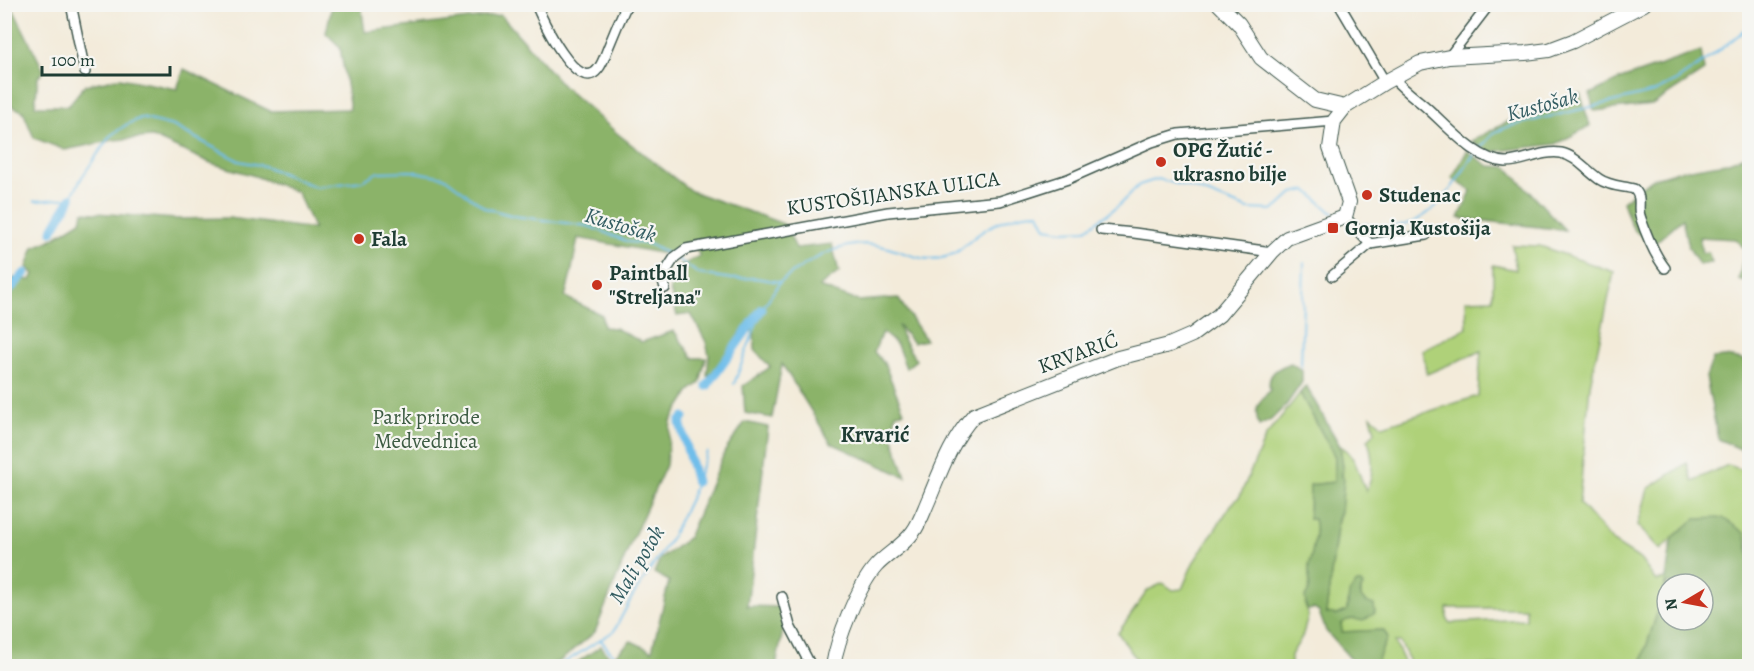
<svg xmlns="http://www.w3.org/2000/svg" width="1754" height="671" font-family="Alegreya,serif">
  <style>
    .green { fill: #afd179; stroke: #678756; stroke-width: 1.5; fill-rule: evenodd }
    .forest { fill: #8bb369; stroke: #55784e; stroke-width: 1.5; fill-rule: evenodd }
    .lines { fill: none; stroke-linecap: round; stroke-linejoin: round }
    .stream { stroke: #6fbeea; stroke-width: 2 }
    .canal { stroke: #6fbeea; stroke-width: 9 }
    .street-casing { stroke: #3f574d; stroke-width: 12 }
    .secondary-casing { stroke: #3f574d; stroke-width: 16 }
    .street { stroke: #fff; stroke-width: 9 }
    .secondary { stroke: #fff; stroke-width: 14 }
    .poi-dot { fill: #c8321e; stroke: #f6f6f2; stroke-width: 2 }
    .labels { text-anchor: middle; stroke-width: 4.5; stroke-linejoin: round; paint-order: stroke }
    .poi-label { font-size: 21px; font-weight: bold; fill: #1f3d34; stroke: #f6f6f2; text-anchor: start }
    .street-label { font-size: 21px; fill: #1f3d34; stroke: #f6f6f2 }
    .park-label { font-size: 21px; fill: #3c5b42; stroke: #f6f6f2 }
    .water-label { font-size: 22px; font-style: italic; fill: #335d62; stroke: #f6f6f2 }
    .neighbourhood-label { font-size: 22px; font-weight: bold; fill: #1f3d34; stroke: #f6f6f2 }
  </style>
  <rect width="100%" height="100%" fill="#f6f6f2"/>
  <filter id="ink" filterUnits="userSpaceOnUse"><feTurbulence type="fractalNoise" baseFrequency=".0167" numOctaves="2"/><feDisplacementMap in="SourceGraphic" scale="12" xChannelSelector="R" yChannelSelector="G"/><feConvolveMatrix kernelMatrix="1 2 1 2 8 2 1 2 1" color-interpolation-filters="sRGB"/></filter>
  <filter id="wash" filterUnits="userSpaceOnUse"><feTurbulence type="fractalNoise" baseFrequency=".008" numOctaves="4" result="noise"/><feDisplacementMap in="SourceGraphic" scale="24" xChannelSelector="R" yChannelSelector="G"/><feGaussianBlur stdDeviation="1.35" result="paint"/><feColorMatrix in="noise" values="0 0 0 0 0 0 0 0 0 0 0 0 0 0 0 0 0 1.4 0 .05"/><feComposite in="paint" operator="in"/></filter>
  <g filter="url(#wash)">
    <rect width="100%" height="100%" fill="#f3ebda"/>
    <g class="green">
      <path d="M1512,245L1540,246L1614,272L1590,385L1579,503L1613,542L1640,559L1656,581L1666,579L1664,592L1640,666H1412L1400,642H1395L1406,666H1376C1378,658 1384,645 1388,637L1383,630L1342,632L1341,624L1345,620L1356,619L1364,602L1361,597V591L1347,602V611L1337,615L1326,613L1339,514L1343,467L1340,446C1356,453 1359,477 1366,491C1374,478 1373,455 1368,440L1375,432L1371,416L1383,426L1478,396L1481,351L1427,374L1422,350L1467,328L1466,300L1493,299V265L1516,270ZM1447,608H1526V619L1450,623L1447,618Z"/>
      <polygon points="1300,393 1335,457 1334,482 1310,485 1309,519 1314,518 1316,525 1312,559 1309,566 1310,583 1305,605 1308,617 1302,637 1291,655 1291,666 1141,666 1118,633 1148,590 1163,583 1173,590 1182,589 1193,563 1231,505 1240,496 1266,436"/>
      <polygon points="1687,463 1692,481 1728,465 1749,472 1749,557 1745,533 1695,519 1660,550 1638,525 1648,489"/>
    </g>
    <g class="forest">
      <polygon points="4,5 11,5 44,71 38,77 35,106 68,106 85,85 120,78 177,89 184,69 270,111 350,109 340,47 326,33 332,5 361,5 365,32 501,15 563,86 618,134 691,191 784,224 796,248 832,244 839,272 819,287 858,301 898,298 926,340 913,343 898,325 904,341 916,360 906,368 897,345 882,332 874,352 884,363 904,412 896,413 892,435 906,477 831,443 782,364 772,418 745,413 743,386 770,367 755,350 754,332 743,329 714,371 707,376 709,355 706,342 691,314 677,316 670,289 678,267 700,256 691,242 665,254 578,238 571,274 565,297 602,315 603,327 615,328 642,342 674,331 693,358 706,358 700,383 691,390 671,421 666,465 631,542 595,632 560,661 547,666 5,666 5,286 13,278 31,280 34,274 27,267 34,247 49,241 81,221 83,212 176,219 229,218 314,229 297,192 255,176 211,163 152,137 114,140 65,150 34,138 23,111 6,104 5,99"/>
      <polygon points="1701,51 1704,71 1652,105 1594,111 1590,94 1621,79"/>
      <polygon points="1580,93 1590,126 1556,144 1490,152 1471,141 1534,108 1550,108"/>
      <polygon points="1467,151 1489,166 1507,167 1565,230 1459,218 1471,191 1452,178"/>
      <path d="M1749,154V282L1739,279L1745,249L1735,239L1699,237L1702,253L1708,252L1712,262L1699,265L1688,246L1682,219L1655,243C1631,234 1630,224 1623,201L1651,179L1678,171L1726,163Z"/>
      <polygon points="1725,357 1749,361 1749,453 1718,439 1706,377 1713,358"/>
      <path d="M1291,363L1302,371V382L1287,404L1271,420L1259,426C1253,407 1258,404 1270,390C1266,374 1277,368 1291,363Z"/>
      <path d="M1306,386L1340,446L1343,467L1341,474L1344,479L1341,512L1338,519L1326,613L1337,615L1347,611C1350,598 1345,594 1357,583H1361L1363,586C1356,597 1364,602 1374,605L1375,613L1363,621C1355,619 1348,617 1341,624L1342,632L1383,630L1388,637C1384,644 1378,658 1376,666H1357L1326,631L1319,612L1314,609L1307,610L1305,597C1314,587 1307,577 1309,566C1312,552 1318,532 1314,519H1309L1310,485L1334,482L1335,457L1300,393Z"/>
      <polygon points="745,422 768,427 747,606 782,607 784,625 776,666 572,666 601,646 611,659 631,641 652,651 669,581 654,573 660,559 688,538 725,451"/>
      <path d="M1723,518L1745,533L1750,557L1749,666H1640L1664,592L1672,538L1695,519ZM1667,584H1703V620H1667Z"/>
    </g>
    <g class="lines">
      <g class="stream">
        <polyline points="1478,150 1495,132 1510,126 1654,92 1676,81 1713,55 1750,26"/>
        <polyline points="35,201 71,198 82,177 110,136 126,125 141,118 173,126 239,161 264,166 316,187 362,181 378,172 411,171 444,177 485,208 514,216 588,226 629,242 649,244 671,256"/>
        <path d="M1364,224C1422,240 1447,196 1474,154"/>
        <path d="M676,258L699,274L732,279L755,278L780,282C809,260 846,236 885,247C908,253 921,263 946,257C958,254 967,243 976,236C993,223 1018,212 1039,213L1046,228L1064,231L1085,230L1118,206L1139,185L1158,179L1196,189L1248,209L1271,210L1278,207L1293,193L1307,190L1331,212L1334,213"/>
        <polyline points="1301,368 1304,263"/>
        <polyline points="734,384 762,309 780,282"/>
        <polyline points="600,639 622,666"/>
        <polyline points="559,666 614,631 632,597 670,540 690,499 707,452"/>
      </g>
      <g class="canal">
        <polyline points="52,231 71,198"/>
        <polyline points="4,296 25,273"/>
        <polyline points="707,386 762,309"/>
        <polyline points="684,417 680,422 696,482"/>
      </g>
    </g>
  </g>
  <g filter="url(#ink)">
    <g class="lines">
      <g class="street-casing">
        <g id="street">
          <polyline points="71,4 85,72"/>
          <path d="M536,4C542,20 578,96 598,69C603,63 605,55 608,48C614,33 620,19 627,4"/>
          <polyline points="1339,4 1385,82"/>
          <polyline points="1449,57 1485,10 1487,4"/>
          <path d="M1392,77C1401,87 1410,94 1420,102C1443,120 1474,161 1506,162C1524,162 1542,150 1561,153C1576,156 1586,170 1599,179C1609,186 1622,186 1634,189C1643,198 1637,206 1640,216C1646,234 1653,253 1665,268"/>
          <polyline points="1345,217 1370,244"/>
          <polyline points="1101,230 1134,233 1272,252"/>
          <polyline points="1332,276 1370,244 1426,235"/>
          <polyline points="665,288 662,277 675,257 686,249 888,212 1000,201 1068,179 1152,142 1178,134 1334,121"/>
          <polyline points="782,597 790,626 811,666"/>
        </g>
      </g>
      <g class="secondary-casing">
        <g id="secondary">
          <polyline points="1219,4 1239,24 1261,58 1315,100 1345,107"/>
          <path d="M833,666C837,640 858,586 876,566C887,554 903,546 913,532C920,523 924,510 929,499C941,470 952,439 974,415L1118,358L1169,345L1192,335L1219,315L1272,252L1287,238L1345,217L1349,202L1330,148L1334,121L1345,107L1385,82L1420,63L1449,57L1525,53L1549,50L1573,41L1644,4"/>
        </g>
      </g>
      <use href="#street" class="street"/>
      <use href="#secondary" class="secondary"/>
    </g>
  </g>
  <g class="poi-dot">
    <circle cx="1161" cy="162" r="6"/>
    <circle cx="1367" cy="195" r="6"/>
    <rect x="1327" y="222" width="12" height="12" rx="3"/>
    <circle cx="359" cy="239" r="6"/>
    <circle cx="597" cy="285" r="6"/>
  </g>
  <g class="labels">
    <g class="poi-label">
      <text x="1173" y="157">OPG Žutić -<tspan x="1173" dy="24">ukrasno bilje</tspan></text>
      <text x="1379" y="202">Studenac</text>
      <text x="1345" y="235">Gornja Kustošija</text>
      <text x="371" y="246">Fala</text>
      <text x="609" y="280">Paintball<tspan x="609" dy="24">"Streljana"</tspan></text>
    </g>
    <g class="street-label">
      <text transform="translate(893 193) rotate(-8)" y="7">KUSTOŠIJANSKA ULICA</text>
      <text transform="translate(1078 353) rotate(-20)" y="7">KRVARIĆ</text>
    </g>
    <g class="park-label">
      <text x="426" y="424">Park prirode<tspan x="426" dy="24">Medvednica</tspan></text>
    </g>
    <g class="water-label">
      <text transform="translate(1542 104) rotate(-15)" y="8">Kustošak</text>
      <text transform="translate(621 224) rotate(17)" y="8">Kustošak</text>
      <text transform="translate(636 564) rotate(-59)" y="8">Mali potok</text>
    </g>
    <g class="neighbourhood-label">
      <text x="875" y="442">Krvarić</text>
    </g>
  </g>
  <rect width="1754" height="671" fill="none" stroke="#f6f6f2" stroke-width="24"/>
  <g transform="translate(1685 602) rotate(260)"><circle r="28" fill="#f6f6f2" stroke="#a0aca6" stroke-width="1.5"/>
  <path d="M0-4.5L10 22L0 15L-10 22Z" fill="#c8321e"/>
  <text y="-9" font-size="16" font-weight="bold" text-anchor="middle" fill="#1f3d34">N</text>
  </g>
  <path d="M42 66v9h128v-9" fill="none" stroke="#1f3d34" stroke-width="3"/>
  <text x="51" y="66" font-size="18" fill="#1f3d34" stroke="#f6f6f2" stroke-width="4.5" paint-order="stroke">100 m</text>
</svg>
